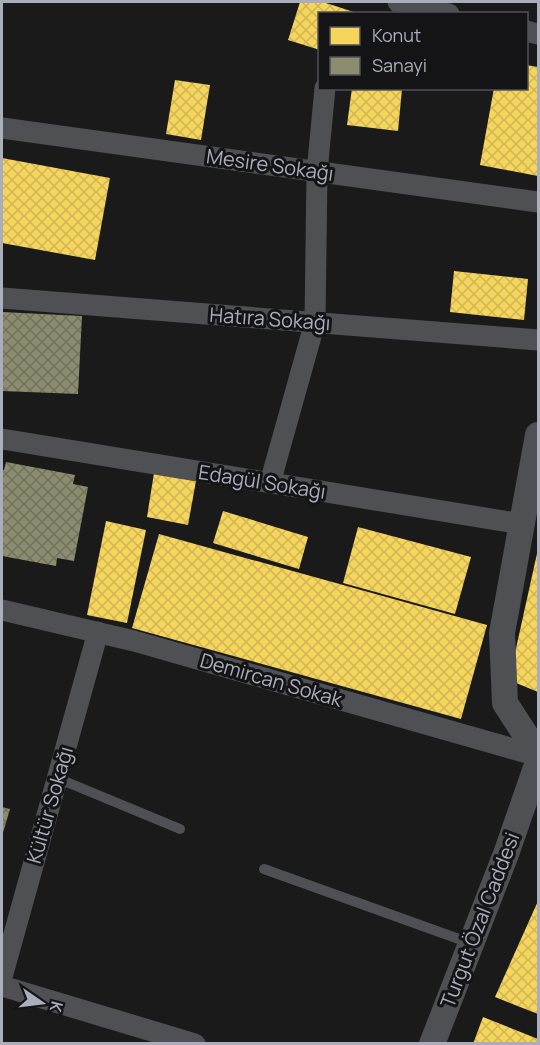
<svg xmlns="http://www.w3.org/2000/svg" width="540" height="1045" font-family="Manrope,sans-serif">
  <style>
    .homes { fill: url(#homes-cross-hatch) }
    .industry { fill: url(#industry-cross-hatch) }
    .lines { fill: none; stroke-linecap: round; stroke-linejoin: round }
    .service { stroke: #4f5054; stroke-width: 10 }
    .minor { stroke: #4f5054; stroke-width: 21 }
    .tertiary { stroke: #4f5054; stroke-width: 26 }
    .labels { text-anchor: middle; stroke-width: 6; stroke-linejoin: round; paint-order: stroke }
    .street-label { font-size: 20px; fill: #aaadbb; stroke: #141416 }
  </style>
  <defs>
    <pattern id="homes-cross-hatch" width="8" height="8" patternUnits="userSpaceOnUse" patternTransform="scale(1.5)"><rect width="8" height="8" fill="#f6d55c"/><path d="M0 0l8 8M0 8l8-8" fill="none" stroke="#cfb555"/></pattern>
    <pattern id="industry-cross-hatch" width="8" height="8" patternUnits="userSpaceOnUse" patternTransform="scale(1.5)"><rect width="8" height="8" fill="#8c8c6e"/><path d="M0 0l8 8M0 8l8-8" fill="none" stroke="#71725e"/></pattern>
  </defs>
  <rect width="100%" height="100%" fill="#1a1a1a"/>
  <g class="homes">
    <polygon points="300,2 323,2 360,14 320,14 320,50 288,40"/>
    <polygon points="526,65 538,67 538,176 480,165 494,88 526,88"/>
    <polygon points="175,80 210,85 201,140 166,134"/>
    <polygon points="352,88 402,89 398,131 347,125"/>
    <polygon points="2,158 110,178 95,260 2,243"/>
    <polygon points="454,271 528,279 524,320 450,312"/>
    <polygon points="154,473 196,481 188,525 147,517"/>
    <polygon points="223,511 308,537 299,569 213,543"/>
    <polygon points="106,521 146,530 127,623 87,615"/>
    <polygon points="358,527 471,557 455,614 343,583"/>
    <polygon points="159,534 487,625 461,719 132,628"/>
    <polygon points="538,549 538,692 509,680"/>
    <polygon points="538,901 538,1014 495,997"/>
    <polygon points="483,1017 538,1039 538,1044 473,1044"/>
  </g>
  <g class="industry">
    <polygon points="2,312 82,316 78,394 2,391"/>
    <polygon points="6,462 75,475 73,484 88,487 74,561 57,558 56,566 2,556 2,470 4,470"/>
    <polygon points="2,807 10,809 2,836"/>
  </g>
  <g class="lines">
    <g class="service">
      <polyline points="57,778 180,829"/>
      <polyline points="264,869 470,943"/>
    </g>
    <g class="minor">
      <polyline points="398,2 449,14"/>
      <polyline points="526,31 538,34"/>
      <polyline points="2,128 538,202"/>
      <polyline points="2,298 538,340"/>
      <polyline points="2,439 522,524"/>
      <polyline points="270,483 315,322 317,172 325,88"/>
      <polyline points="2,610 134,641 538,756"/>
      <polyline points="2,977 98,632"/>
      <polyline points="2,986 195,1044"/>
    </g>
    <g class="tertiary">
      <polyline points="538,435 502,633 505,703 538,754"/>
      <polyline points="432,1044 506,854 538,762"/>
    </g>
  </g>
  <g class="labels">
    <g class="street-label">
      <text transform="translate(270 165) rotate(8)" y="7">Mesire Sokağı</text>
      <text transform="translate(270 319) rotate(4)" y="7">Hatıra Sokağı</text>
      <text transform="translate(262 482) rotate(9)" y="7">Edagül Sokağı</text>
      <text transform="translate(271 680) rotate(16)" y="7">Demircan Sokak</text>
      <text transform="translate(50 805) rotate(-74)" y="7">Kültür Sokağı</text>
      <text transform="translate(480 920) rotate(-69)" y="7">Turgut Özal Caddesi</text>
    </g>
  </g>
  <rect width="540" height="1045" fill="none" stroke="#aaadbb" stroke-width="6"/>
  <rect x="318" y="12" width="210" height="78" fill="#141416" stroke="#505158" stroke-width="1.5"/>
  <rect x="330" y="27" width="30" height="18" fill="#f6d55c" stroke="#505158" stroke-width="1.5"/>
  <text x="372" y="42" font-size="18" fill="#aaadbb">Konut</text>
  <rect x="330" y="57" width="30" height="18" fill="#8c8c6e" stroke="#505158" stroke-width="1.5"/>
  <text x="372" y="72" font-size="18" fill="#aaadbb">Sanayi</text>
  <g transform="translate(42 1003) rotate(104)" stroke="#141416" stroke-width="4.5" paint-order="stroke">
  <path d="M0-4.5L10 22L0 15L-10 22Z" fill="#aaadbb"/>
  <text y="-9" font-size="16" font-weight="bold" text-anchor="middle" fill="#aaadbb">K</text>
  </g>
</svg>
